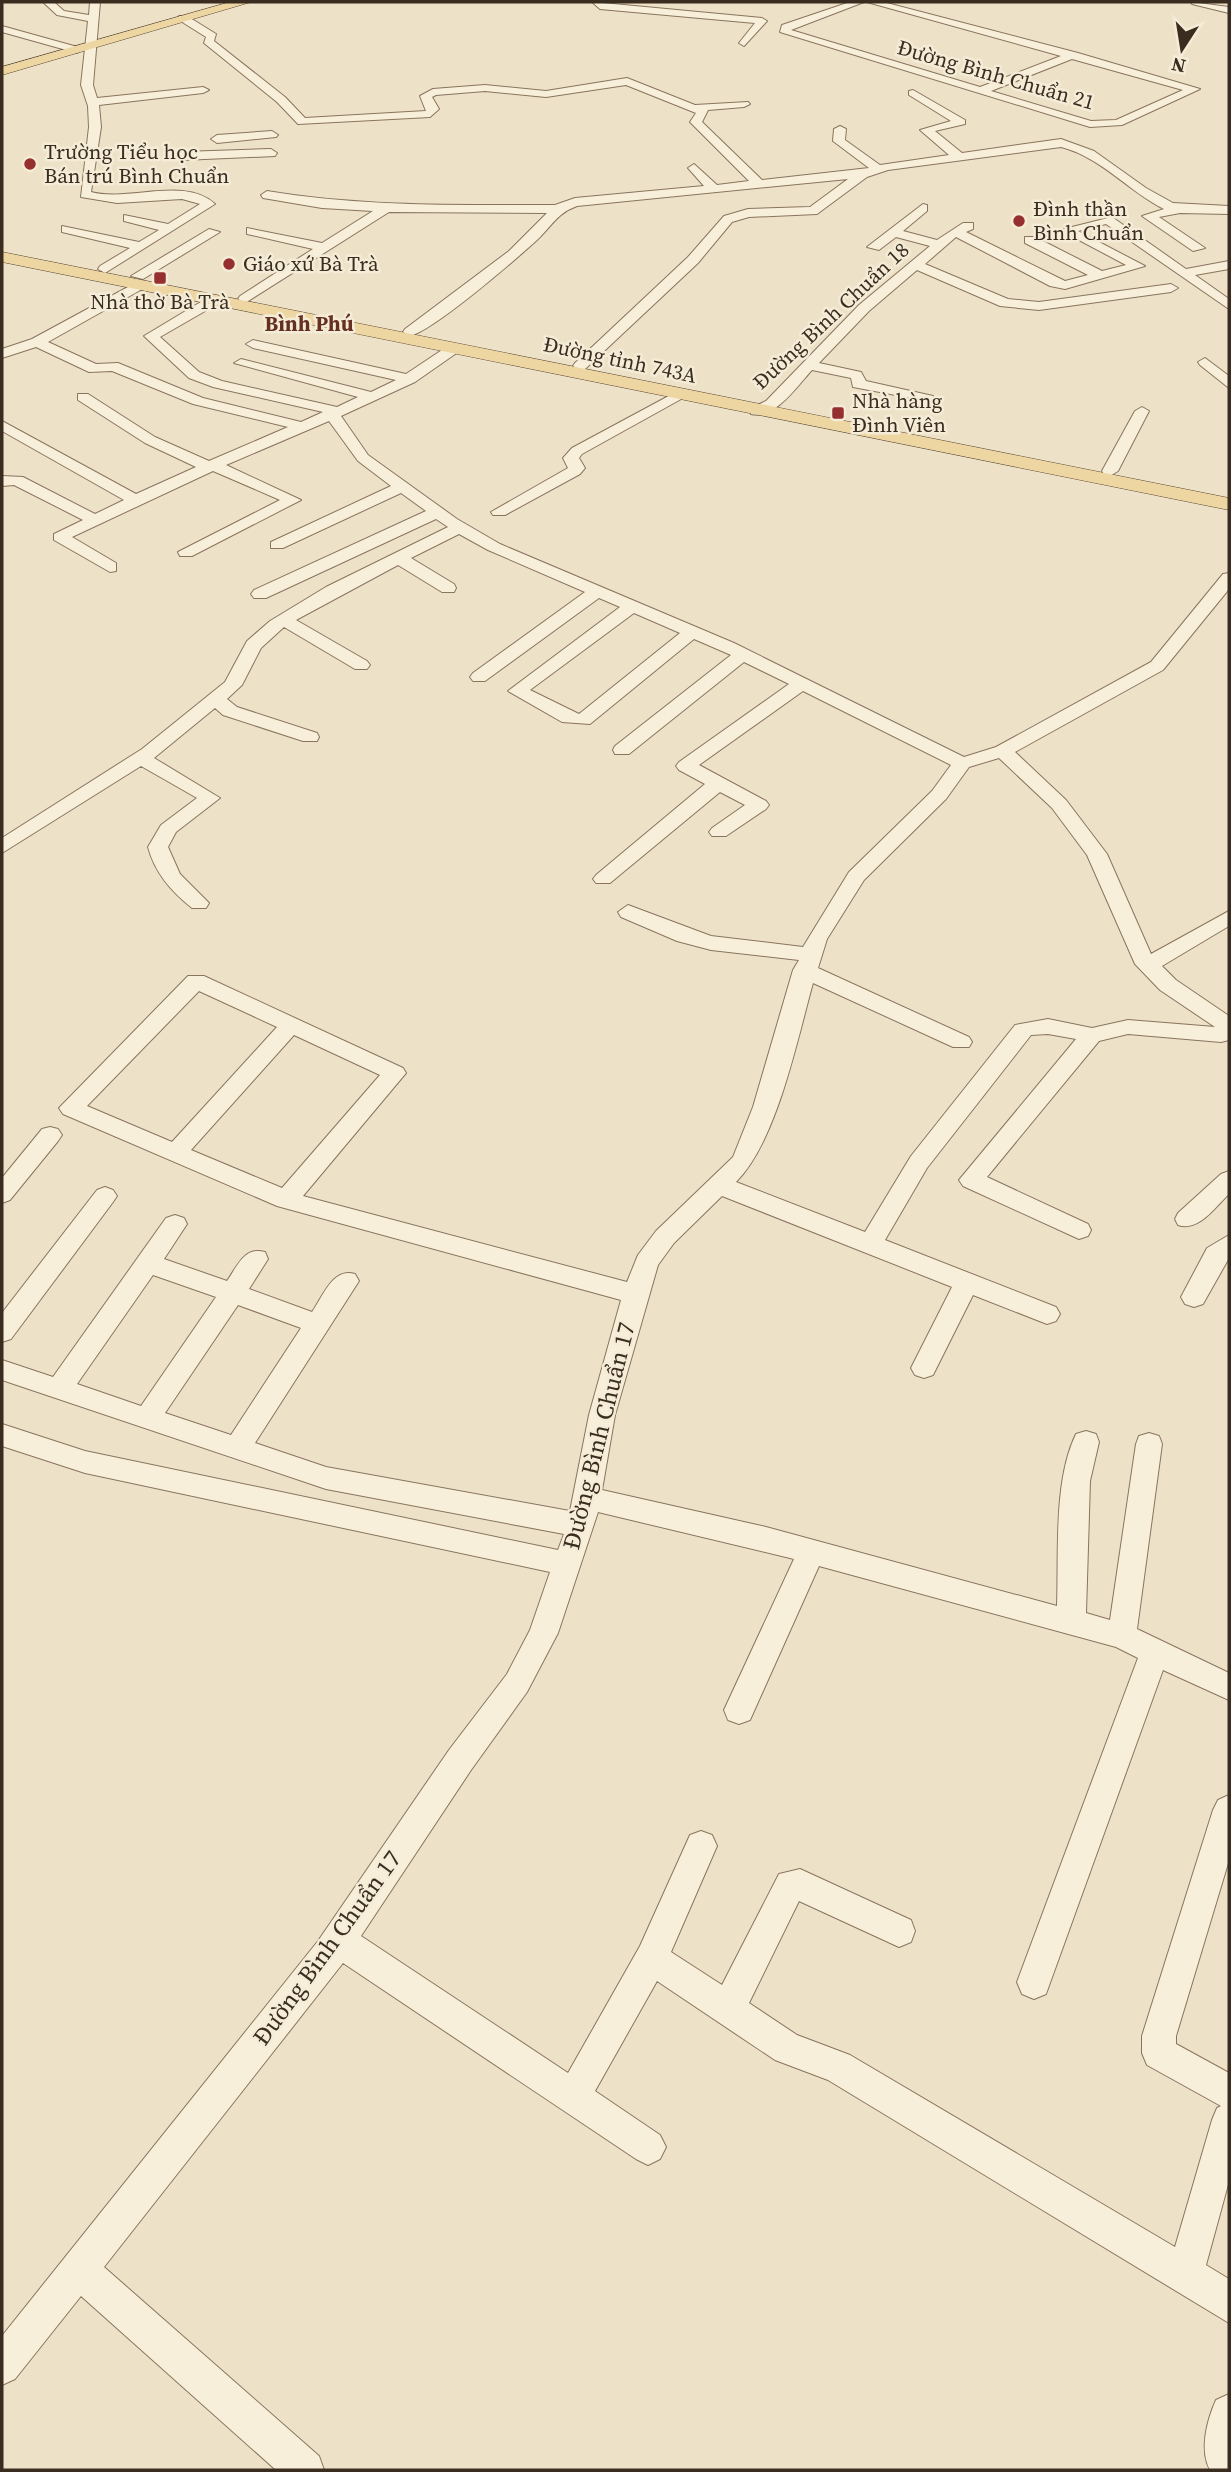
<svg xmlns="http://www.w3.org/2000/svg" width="1231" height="2472" font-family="'Source Serif 4',serif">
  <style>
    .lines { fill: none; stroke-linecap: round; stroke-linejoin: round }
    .minor-casing { stroke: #89745d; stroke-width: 2 }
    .major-casing { stroke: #574331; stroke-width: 1 }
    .minor { fill: #f8efdb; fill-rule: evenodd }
    .major { fill: #eed6a2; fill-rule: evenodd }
    .poi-dot { fill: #962f30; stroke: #f5ecd7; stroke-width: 2.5 }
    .labels { text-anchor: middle; stroke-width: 5; stroke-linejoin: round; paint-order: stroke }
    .far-street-label { font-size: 21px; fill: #3a2d20; stroke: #f5ecd7 }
    .far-poi-label { font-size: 21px; fill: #3a2d20; stroke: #f5ecd7; text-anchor: start }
    .far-neighbourhood-label { font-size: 21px; font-weight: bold; fill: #652f21; stroke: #f5ecd7 }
    .street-label { font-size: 24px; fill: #3a2d20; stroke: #f5ecd7 }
  </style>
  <rect width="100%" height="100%" fill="#ede2c8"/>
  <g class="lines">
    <g class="minor-casing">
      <g id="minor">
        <path d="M43,2H54L64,11L89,15L90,2H100L93,85L97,98L203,87L209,90L203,93L99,105L101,127L91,192C129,202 185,176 215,204L105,273L98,269L100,266L130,248L62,232V226L139,242L159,230L124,221V215L168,224L200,204L182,199L117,203L81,197L89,127L88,106L81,85L88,21L57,15Z"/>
        <polygon points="592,2 762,18 767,21 744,46 739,43 755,23 600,9"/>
        <path d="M850,2H864L791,30L980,87L1061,56L867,2H883L1078,53L1200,89L1122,125L1090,127L780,32L782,25ZM1072,59L1183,90L1116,120L1091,121L991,91Z"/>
        <polygon points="1191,2 1229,7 1229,13 1192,4"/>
        <path d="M179,16H187L216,34L214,41L285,97L305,118L426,111L420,96L433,89L485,85L546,91L627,78L695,105L748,102L750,104L744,107L708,110L702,122L762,180L869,168L833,141L834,129L840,126L846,129L845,140L880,165L949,155L920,130L951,121L909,95V91L913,90L965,120V124L935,131L962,153L1061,139L1094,151L1146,188L1173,203L1229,206V214L1180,213L1159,217L1205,248L1193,251L1142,216L1164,209C1128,191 1101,157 1061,147L888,170L867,177L817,214L749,217L732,222L698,263L585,369L580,370L573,366L575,363L688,257L724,216L748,209L810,207L848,179L577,206C557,213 552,226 537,240C515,260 434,330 410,336L403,332L405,329L509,251L547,213L389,212L245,303L238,299L240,296L313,249L247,234V228L322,243L373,211L322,208L263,198L261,195L267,191C362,207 458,205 555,205L575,198L704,186L688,168L694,164L717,185L749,181L690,122L696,113L626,85L546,97L485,91L436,95L432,97L439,109L430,117L298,124L277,102L204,43L206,37L179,20Z"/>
        <polygon points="2,26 81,48 82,50 77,53 2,32"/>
        <polygon points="272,131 278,135 276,137 217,143 211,139 217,135"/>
        <polygon points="271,149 277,153 275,156 182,160 176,156 182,152"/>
        <path d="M923,204L927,205V211L903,231L937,240L963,223H973V229L966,232L1065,281L1088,275L1025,243V237H1035L1102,271L1126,265L1060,230L1112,217L1186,269L1229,261V269L1195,275L1229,299V309L1106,224L1078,231L1145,266L1065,289L1050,286L956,237L925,264L1008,299L1039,302L1171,284L1178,288L1171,292L1039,310L1000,306L917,270L869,311L819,363L861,372L866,381L933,396V402L853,387L851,378L812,370C798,385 775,420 751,414V408L766,401L859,305L930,246L896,237L879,250L867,247Z"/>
        <polygon points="209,229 220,232 143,279 131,276"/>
        <path d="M139,281L144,282V288L48,342L96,364L118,363L203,398L301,422L323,412L213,387L189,378L144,336L209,297H219V303L160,337L199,372L222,381L337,407L358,397L234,363L241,359L371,392L396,380L253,348L246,344L253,340L406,374L448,346H458V352L415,382L341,416L368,455L457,519L500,544L734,643L964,757L996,747L1151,662L1223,574L1229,573V589L1163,670L1015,752L1066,800L1107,854L1151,954L1229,911V926L1162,966L1176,980L1229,1016V1040L1221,1042L1128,1034L1099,1041L987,1177L1088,1224L1091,1230L1088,1236L1079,1239L963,1186L959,1180L1076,1039L1048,1034L1031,1035L927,1168L885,1240L1056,1307L1060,1314L1056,1321L1047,1324L973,1295L933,1375L924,1378L915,1375L911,1368L952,1287L722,1196L674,1243L658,1265L615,1415L602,1490L766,1527L1057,1606C1059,1554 1053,1481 1076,1434L1086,1431L1096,1434L1099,1442L1090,1481L1086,1613L1110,1620L1136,1444L1139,1436L1149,1433L1159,1436L1162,1444L1137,1629L1229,1673V1700L1163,1670L1046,1994L1034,1999L1022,1994L1017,1982L1138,1658L1116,1647L819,1566L750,1720L739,1724L728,1720L724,1710L794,1559L598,1512L558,1633L527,1692L471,1770L361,1936L568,2073L640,1946L690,1835L701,1831L712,1835L717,1846L671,1952L722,1985L779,1874L800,1869L911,1920L915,1931L911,1942L899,1947L799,1901L749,2003L797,2035L850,2055L1175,2247L1212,2120L1217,2108L1221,2106L1147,2065L1142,2053V2036L1213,1810L1218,1800L1229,1795V1860L1176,2036V2044L1229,2073V2181L1206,2265L1229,2279V2323L828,2080L775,2060L657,1981L595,2091L660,2135L666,2147L660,2159L648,2165L636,2159L343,1963L104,2267L319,2456L324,2470H276L81,2296L15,2379L2,2385V2336L318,1941L449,1750L507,1674L530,1630L550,1572L85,1473L2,1446V1424L85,1451L558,1550L564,1534L326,1489L2,1380V1360L53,1377L166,1218L175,1215L184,1218L187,1224L164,1259L227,1281C237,1267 244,1246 265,1252L268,1259L249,1289L312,1312C323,1296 333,1267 355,1274L359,1281L255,1443L326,1467L570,1511L589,1415L621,1300L277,1206L63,1114L59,1108L188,976H204L403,1068L406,1073L303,1196L627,1282L638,1255L656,1231L733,1157L753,1107L793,970L799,960L711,950L677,941L621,917L618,912L628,905L711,936L803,947L849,872L932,791L951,765L803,691L699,765L766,801L769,805L766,809L726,836H712L709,832L712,828L745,805L720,792L610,883H596L593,879L596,875L705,784L679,770L676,766L679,762L789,684L744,662L629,754H615L613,750L615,746L731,655L694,639L590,724L562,722L508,691L620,607L599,598L485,681H473L470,677L473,673L585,592L488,550L459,534L411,558L454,584L456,588L454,592H442L398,565L296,620L367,661L370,665L367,669H355L284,627L261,648L242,685L227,699L237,707L317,733L319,737L317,741H303L223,715L215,708L154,758L220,798L176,832L168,847L180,874L209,903L206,908H192C171,891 155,873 148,847L161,825L197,798L141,766L2,853V838L142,749L225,682L247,641L270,621L326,587L448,527L436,519L266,598H254L251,594L254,590L426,511L401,493L283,548H271V542L391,486L358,461L329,421L226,465L301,500L192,556H180L178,552L280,500L213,471L72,537L116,563V571L110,572L54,540V534L83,520L14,485L2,486V476L23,477L95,514L124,500L2,431V421L136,494L196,467L145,443L78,400V394H88L155,437L209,461L288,427L193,404L112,371L89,372L36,347L2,358V349L32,339ZM634,613L680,633L579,714L530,690ZM999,758L1052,808L1087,855L1135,964L1160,990L1215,1027L1128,1020L1092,1028L1048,1019L1015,1025L911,1156L865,1232L736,1182C777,1141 797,1040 813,983L953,1047H969L972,1042L969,1037L818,968L827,939L864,880L946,799L969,767ZM199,991L277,1027L172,1142L87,1106ZM294,1035L380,1075L282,1188L191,1150ZM153,1275L216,1297L141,1406L77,1384ZM238,1305L301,1328L231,1435L165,1413Z"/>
        <polygon points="1205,358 1229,376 1229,388 1200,365 1198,362"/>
        <polygon points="678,391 683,392 683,398 582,454 579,458 585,468 580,474 505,515 493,515 491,512 568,468 563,458 572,448"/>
        <polygon points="1142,407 1149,411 1118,471 1110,476 1104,474 1102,471 1135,411"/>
        <polygon points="50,1127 58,1129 62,1135 58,1141 10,1200 2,1203 2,1178 42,1129"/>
        <path d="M1229,1171V1194C1215,1207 1199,1232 1178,1225L1175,1219L1178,1213L1221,1174Z"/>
        <polygon points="105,1187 113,1190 117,1196 113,1202 11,1339 2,1342 2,1313 97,1190"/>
        <polygon points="1229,1235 1229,1258 1203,1304 1194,1307 1185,1304 1181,1297 1207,1248"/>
        <path d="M1229,2394V2470H1210C1199,2450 1207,2420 1216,2400Z"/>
      </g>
    </g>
    <g class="major-casing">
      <g id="major">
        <polygon points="230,2 251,2 2,75 2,67"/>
        <polygon points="2,252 1229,498 1229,510 2,262"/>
      </g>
    </g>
    <use href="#minor" class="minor"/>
    <use href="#major" class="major"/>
  </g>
  <g class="poi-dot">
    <circle cx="30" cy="164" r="7"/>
    <circle cx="1019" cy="221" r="7"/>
    <circle cx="229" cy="264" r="7"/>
    <rect x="153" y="271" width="14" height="14" rx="3.5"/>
    <rect x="831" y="406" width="14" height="14" rx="3.5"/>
  </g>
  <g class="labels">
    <g class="far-street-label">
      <text transform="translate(996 75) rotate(16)" y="7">Đường Bình Chuẩn 21</text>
      <text transform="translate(831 316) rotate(-43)" y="7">Đường Bình Chuẩn 18</text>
      <text transform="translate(620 360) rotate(12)" y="7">Đường tỉnh 743A</text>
    </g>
    <g class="far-poi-label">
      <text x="44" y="159">Trường Tiểu học<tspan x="44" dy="24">Bán trú Bình Chuẩn</tspan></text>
      <text x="1033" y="216">Đình thần<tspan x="1033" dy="24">Bình Chuẩn</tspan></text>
      <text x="243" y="271">Giáo xứ Bà Trà</text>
      <text x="160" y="309" text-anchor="middle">Nhà thờ Bà Trà</text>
      <text x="852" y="408">Nhà hàng<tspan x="852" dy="24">Đình Viên</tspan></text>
    </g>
    <g class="far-neighbourhood-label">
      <text x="309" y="331">Bình Phú</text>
    </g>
    <g class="street-label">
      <text transform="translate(599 1436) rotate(-76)" y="8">Đường Bình Chuẩn 17</text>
      <text transform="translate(327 1948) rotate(-54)" y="8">Đường Bình Chuẩn 17</text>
    </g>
  </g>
  <rect width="1231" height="2472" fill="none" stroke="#3a2d20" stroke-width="7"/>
  <g transform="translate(1182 49) rotate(192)" stroke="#f5ecd7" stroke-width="5" paint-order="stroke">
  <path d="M0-5L12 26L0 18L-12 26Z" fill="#3a2d20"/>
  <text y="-10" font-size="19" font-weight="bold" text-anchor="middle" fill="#3a2d20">N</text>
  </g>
</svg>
